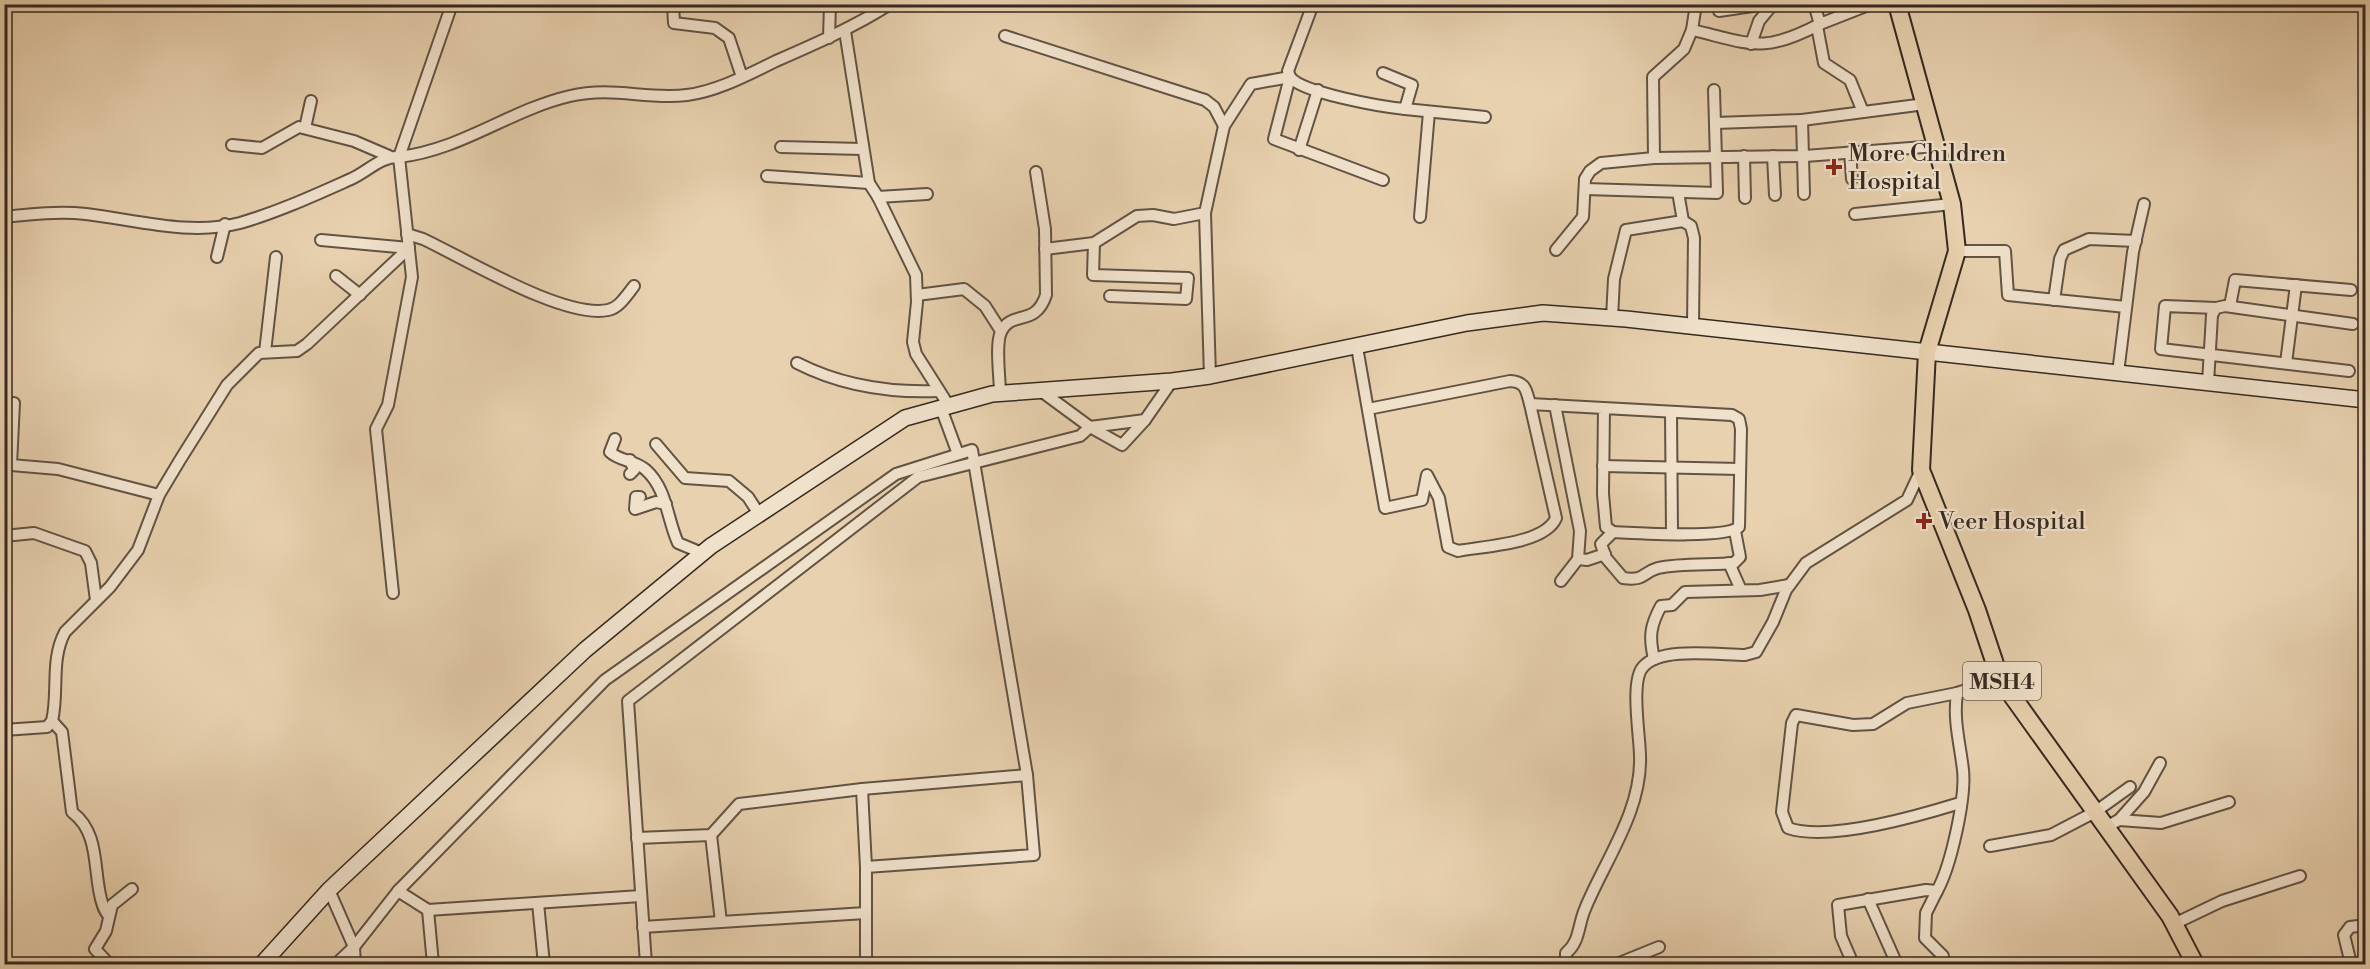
<svg xmlns="http://www.w3.org/2000/svg" width="2370" height="969" font-family="'Libre Bodoni',serif">
  <style>
    .lines { fill: none; stroke-linecap: round; stroke-linejoin: round }
    .street-casing { stroke: #625344; stroke-width: 14 }
    .secondary-casing { stroke: #352920; stroke-width: 18 }
    .primary-casing { stroke: #352920; stroke-width: 20 }
    .street { stroke: #f0e1cb; stroke-width: 10 }
    .secondary { stroke: #f0e1cb; stroke-width: 15 }
    .primary { stroke: #e8d1af; stroke-width: 16 }
    .poi-dot { fill: #8f2418; stroke: #f0e1cb; stroke-width: 2 }
    .labels { text-anchor: middle; stroke-width: 4.5; stroke-linejoin: round; paint-order: stroke }
    .shield { fill: #f0e1cb; stroke: #6d6053; stroke-width: 1.5 }
    .shield-label { font-size: 22px; font-weight: bold; fill: #352920 }
    .poi-label { font-size: 24px; fill: #352920; stroke: #f0e1cb; text-anchor: start }
  </style>
  <rect width="100%" height="100%" fill="#e8d1af"/>
  <filter id="stains"><feTurbulence type="fractalNoise" baseFrequency=".00333" numOctaves="4"/><feColorMatrix values="0 0 0 0 .2 0 0 0 0 .09 0 0 0 0 .02 0 0 0 .5 -.17"/></filter>
  <radialGradient id="worn" r=".72"><stop offset=".6" stop-color="#630" stop-opacity="0"/><stop offset="1" stop-color="#630" stop-opacity=".3"/></radialGradient>
  <g class="lines">
    <g class="street-casing">
      <g id="street">
        <path d="M452,4L399,157C461,150 510,110 570,96C613,86 646,100 687,95C718,91 749,74 776,61C815,44 854,27 890,4"/>
        <polyline points="673,4 674,23 715,28 729,38 742,77"/>
        <polyline points="1313,4 1288,71 1290,77 1274,139 1383,180"/>
        <polyline points="1814,4 1820,24 1871,4"/>
        <polyline points="2202,4 2224,4"/>
        <polyline points="1719,11 1766,4"/>
        <polyline points="1817,26 1824,63 1850,80 1863,112"/>
        <path d="M1692,30C1752,44 1763,54 1820,24"/>
        <polyline points="845,31 869,183 878,197 927,194"/>
        <polyline points="1005,36 1205,100 1214,107 1224,126"/>
        <polyline points="829,38 830,4"/>
        <polyline points="1751,44 1759,21 1773,4"/>
        <polyline points="1405,109 1485,117"/>
        <polyline points="1715,123 1802,120"/>
        <polyline points="305,128 311,101"/>
        <polyline points="232,145 262,148 299,127 354,141 389,156"/>
        <polyline points="781,147 862,149"/>
        <polyline points="1299,150 1318,90"/>
        <polyline points="1850,152 1852,179"/>
        <polyline points="1744,156 1745,198"/>
        <polyline points="1773,156 1775,195"/>
        <polyline points="1654,158 1653,77 1684,49 1692,30 1696,4"/>
        <polyline points="767,176 869,183"/>
        <polyline points="1585,189 1717,193 1714,90"/>
        <polyline points="1804,194 1802,120 1925,104"/>
        <polyline points="878,197 916,275 917,302 913,342 916,354 949,406"/>
        <polyline points="1205,213 1210,376"/>
        <polyline points="1855,214 1952,204"/>
        <path d="M4,217C32,214 59,211 86,214C137,220 190,236 240,223C278,212 315,195 351,179C367,172 381,156 399,157L412,277L388,405L376,429L393,593"/>
        <polyline points="1420,217 1429,112"/>
        <polyline points="1683,221 1691,226 1694,238 1693,326"/>
        <path d="M407,234L423,239C466,259 564,319 608,310C619,308 627,295 634,286"/>
        <polyline points="321,240 409,248"/>
        <polyline points="1094,243 1093,275 1188,278 1186,299 1110,296"/>
        <path d="M1045,249L1094,243L1137,216L1153,215L1174,219L1205,213L1224,126L1251,84L1290,77C1302,93 1383,107 1405,109L1412,85L1383,73"/>
        <polyline points="1556,250 1583,217 1585,179 1590,171 1601,163 1654,158 1805,156 1937,146"/>
        <polyline points="1957,251 2005,251 2008,295 2126,307"/>
        <polyline points="217,257 225,224"/>
        <polyline points="336,276 360,295"/>
        <polyline points="917,295 964,289 985,306 1001,331"/>
        <polyline points="2054,300 2060,259 2064,250 2089,239 2136,241"/>
        <polyline points="2230,306 2235,280 2351,290"/>
        <polyline points="2216,308 2165,306 2161,349 2349,371"/>
        <polyline points="1612,318 1614,279 1626,230 1683,221 1678,192"/>
        <path d="M1357,347L1385,508L1422,500L1427,475L1439,498L1448,547L1458,551C1484,546 1545,544 1556,518L1530,404C1526,390 1526,382 1510,381L1368,409"/>
        <polyline points="265,352 276,257"/>
        <path d="M797,363C842,386 890,393 939,391"/>
        <polyline points="2286,363 2296,285"/>
        <polyline points="2118,373 2133,252 2144,204"/>
        <polyline points="2208,383 2212,315 2216,308 2225,306 2353,324"/>
        <polyline points="1041,391 1090,427 1122,445 1145,420 1172,381"/>
        <path d="M1000,393C1000,378 995,344 1001,332C1012,309 1035,328 1046,295L1045,229L1036,172"/>
        <polyline points="14,403 11,465 58,469 159,495"/>
        <path d="M1530,404L1732,415L1739,419L1741,429L1739,527C1725,539 1636,533 1613,532L1606,527L1603,494L1604,408"/>
        <polyline points="1555,405 1580,531 1578,559 1561,581"/>
        <polyline points="941,408 958,454"/>
        <polyline points="1671,412 1672,533"/>
        <path d="M615,439L610,452C619,461 635,460 646,470C667,489 667,519 678,543L702,553"/>
        <polyline points="656,444 685,478 729,481 748,497 759,514"/>
        <polyline points="1603,466 1740,469"/>
        <polyline points="630,474 634,470 630,460"/>
        <polyline points="640,497 636,497 635,509 656,502 666,504"/>
        <path d="M1613,532L1601,544L1606,558L1623,578C1646,581 1641,573 1658,568C1678,563 1713,565 1734,563L1740,557L1735,531"/>
        <polyline points="4,536 34,533 85,551 91,563 96,600"/>
        <polyline points="1578,559 1587,560 1605,554"/>
        <polyline points="1729,563 1741,590"/>
        <path d="M1654,659C1649,637 1650,626 1661,606L1672,605L1685,592L1760,590L1789,585"/>
        <path d="M52,721L62,732L72,812C100,833 93,869 101,899C103,906 104,911 109,916"/>
        <path d="M4,730L47,727L52,721C59,691 50,660 65,632L110,587L138,550L159,495L180,460L227,385L259,353L297,351L307,344L409,248"/>
        <path d="M1960,803C1918,816 1828,842 1788,828L1782,812L1792,723L1796,715L1853,725L1873,724L1907,703L1957,693L2000,679"/>
        <polyline points="2119,820 2144,792 2160,763"/>
        <polyline points="2106,827 2119,820 2161,823 2229,802"/>
        <polyline points="711,835 721,922 866,913"/>
        <polyline points="637,838 711,835 739,804 862,789 1027,775"/>
        <polyline points="1990,846 2051,835 2095,812 2130,787"/>
        <polyline points="866,867 866,964"/>
        <polyline points="329,890 354,947 355,964"/>
        <polyline points="398,891 428,910 641,896"/>
        <polyline points="1937,891 1926,913 1925,938 1943,956"/>
        <polyline points="1868,899 1895,960"/>
        <polyline points="538,903 544,964"/>
        <polyline points="428,910 433,964"/>
        <polyline points="2174,924 2222,901 2300,876"/>
        <polyline points="643,927 721,922"/>
        <polyline points="109,964 95,949 106,931 112,905 132,889"/>
        <polyline points="336,964 354,947 398,891 605,680 896,474 972,450 1027,775 1034,855 866,867 862,789"/>
        <polyline points="646,964 628,701 918,477 1080,436 1090,427 1145,420"/>
        <path d="M1566,964V953C1580,942 1578,925 1585,909C1605,860 1642,811 1640,756C1640,737 1630,681 1643,667C1660,646 1720,655 1745,655L1756,652L1773,622L1786,590L1806,563L1907,500L1921,470"/>
        <polyline points="1617,964 1659,947"/>
        <path d="M1853,964L1841,936L1838,905L1926,890L1937,891C1951,866 1966,798 1963,770C1960,743 1953,721 1957,693"/>
        <polyline points="2351,964 2344,935 2350,927 2366,925"/>
      </g>
    </g>
    <g class="secondary-casing">
      <polyline id="secondary" points="262,964 329,890 585,650 711,546 905,418 992,394 1172,381 1210,376 1467,323 1543,313 1626,319 2366,400"/>
    </g>
    <g class="primary-casing">
      <polyline id="primary" points="1897,4 1952,204 1957,251 1927,352 1921,470 1977,610 2000,679 2170,916 2195,964"/>
    </g>
    <use href="#street" class="street"/>
    <use href="#secondary" class="secondary"/>
    <use href="#primary" class="primary"/>
  </g>
  <g class="poi-dot">
    <path d="M1831 158h6v6h6v6h-6v6h-6v-6h-6v-6h6z"/>
    <path d="M1921 512h6v6h6v6h-6v6h-6v-6h-6v-6h6z"/>
  </g>
  <g class="labels">
    <rect class="shield" x="1963" y="662" width="78" height="38" rx="4.5"/>
    <g class="shield-label">
      <text x="2002" y="689">MSH4</text>
    </g>
    <g class="poi-label">
      <text x="1848" y="161">More Children<tspan x="1848" dy="28">Hospital</tspan></text>
      <text x="1938" y="529">Veer Hospital</text>
    </g>
  </g>
  <rect width="2370" height="969" fill="none" stroke="#e8d1af" stroke-width="24"/>
  <rect x="6" y="6" width="2358" height="957" fill="none" stroke="#352920" stroke-width="3"/>
  <rect x="12" y="12" width="2346" height="945" fill="none" stroke="#352920" stroke-width="1.5"/>
  <rect width="100%" height="100%" filter="url(#stains)"/>
  <rect width="100%" height="100%" fill="url(#worn)"/>
</svg>
